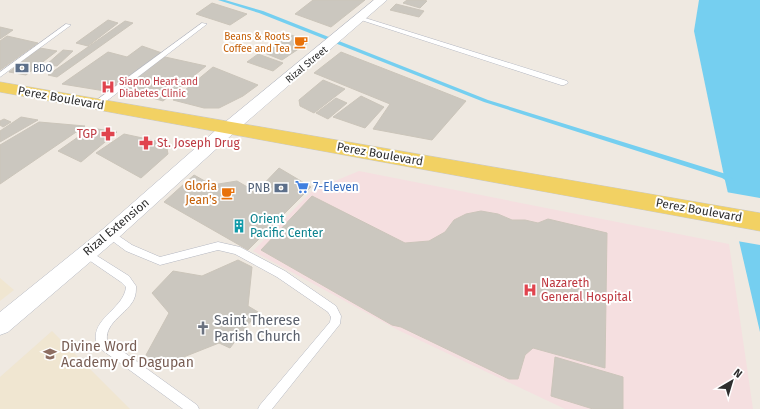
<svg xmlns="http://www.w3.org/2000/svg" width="760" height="409" font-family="'Fira Sans',sans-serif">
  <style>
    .education { fill: #f0e6d1 }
    .medical { fill: #f5dfe0 }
    .water { fill: #75cff0 }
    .pier { fill: #efe9e1 }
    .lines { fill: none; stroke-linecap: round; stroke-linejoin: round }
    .stream { fill: #75cff0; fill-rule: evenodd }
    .building { fill: #cbc7bf; stroke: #cbc5ba }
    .service-casing { stroke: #b4b7c1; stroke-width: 1 }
    .minor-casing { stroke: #b4b7c1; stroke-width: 1 }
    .primary-casing { stroke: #c9c9c9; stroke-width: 1 }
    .service { fill: #fff; fill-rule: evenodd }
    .minor { fill: #fff; fill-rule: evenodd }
    .primary { fill: #f2d163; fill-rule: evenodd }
    .labels { text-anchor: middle; stroke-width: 4; stroke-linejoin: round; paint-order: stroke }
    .far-food-label { font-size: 10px; fill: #c56008; stroke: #fff; text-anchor: end }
    .far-street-label { font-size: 10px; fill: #2e2e2e; stroke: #fff }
    .far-service-label { font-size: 10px; fill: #4e5e75; stroke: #fff; text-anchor: start }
    .far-health-label { font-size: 10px; fill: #be3a42; stroke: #fff; text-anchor: start }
    .street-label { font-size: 12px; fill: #2e2e2e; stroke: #fff }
    .health-label { font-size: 12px; fill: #be3a42; stroke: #fff; text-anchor: start }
    .food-label { font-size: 12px; fill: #c56008; stroke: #fff; text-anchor: end }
    .shop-label { font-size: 12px; fill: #366cbe; stroke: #fff; text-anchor: start }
    .service-label { font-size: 12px; fill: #4e5e75; stroke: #fff; text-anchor: end }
    .culture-label { font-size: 12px; fill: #0d838f; stroke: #fff; text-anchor: start }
    .near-worship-label { font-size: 14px; fill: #5b616d; stroke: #fff; text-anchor: start }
    .near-education-label { font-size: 14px; fill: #785e54; stroke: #fff; text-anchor: start }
  </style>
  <rect width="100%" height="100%" fill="#efe9e1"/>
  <g class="education">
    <polygon points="0,278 14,290 0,301"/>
    <polygon points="52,331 130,409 0,409 0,377"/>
  </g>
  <polygon class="medical" points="359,171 729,244 753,409 565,409 398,330 253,251 313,190"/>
  <polygon class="water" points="699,0 760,0 760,332 724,176 694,31"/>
  <polygon class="pier" points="726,192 760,198 760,245 737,241"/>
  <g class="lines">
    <polygon class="stream" points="218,0 225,0 263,11 488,100 726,174 735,181 734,183 730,183 722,178 484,102 259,13"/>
  </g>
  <g class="building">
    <polygon points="313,0 365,0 331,27 295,14"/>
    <polygon points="407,0 424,0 427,1 420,8 403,3"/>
    <polygon points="212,3 247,14 230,25 196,14"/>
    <polygon points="396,4 424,11 419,17 390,10"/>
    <polygon points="108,20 118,23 88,46 76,43"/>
    <polygon points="125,21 133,23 57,77 48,75"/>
    <polygon points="0,27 13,30 0,39"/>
    <polygon points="289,34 309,42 282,60 262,52"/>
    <polygon points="7,36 38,43 0,70 0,41"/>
    <polygon points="142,46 162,53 111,92 62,84 108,52 127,57"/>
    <polygon points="40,48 57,51 26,75 9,72"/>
    <polygon points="63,50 73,51 57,66 46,65"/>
    <polygon points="341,52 413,80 466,101 432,140 373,129 390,104 314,73"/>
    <polygon points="258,54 283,63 273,71 247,62"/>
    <polygon points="165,57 206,66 163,101 121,89"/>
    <polygon points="213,67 258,85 243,96 219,108 204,108 173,100"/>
    <polygon points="323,80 345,89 314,113 300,106 299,100"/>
    <polygon points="361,96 384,107 365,128 333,117"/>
    <polygon points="336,98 347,103 328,119 316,113"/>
    <polygon points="21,117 38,120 0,142 0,131"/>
    <polygon points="4,119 11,122 3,127 0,125 0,121"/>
    <polygon points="39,122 85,126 0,184 0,145"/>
    <polygon points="91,128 117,132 81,162 58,151"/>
    <polygon points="124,134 166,143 168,154 141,178 96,153"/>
    <polygon points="279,168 311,187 248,250 164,202 194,175 212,185 237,181 256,192"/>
    <polygon points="312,196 405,243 429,241 445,232 454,220 466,214 481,211 498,214 512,220 525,220 538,223 548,219 607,233 605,368 533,348 525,355 518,379 509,379 401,327 392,325 261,250"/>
    <polygon points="238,260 252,267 248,306 258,312 230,348 219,343 161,366 146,355 169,313 152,293 173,271 202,276"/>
    <polygon points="555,357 623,377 623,409 593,409 551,396"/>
  </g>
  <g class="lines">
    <g class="service-casing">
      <g id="service">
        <polygon points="358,17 362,17 567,81 568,83 564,85 561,85 358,19"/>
        <polygon points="202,23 207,24 100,106 94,106 94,102"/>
        <polygon points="66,24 71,25 0,77 0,72"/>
        <polygon points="110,230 132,245 160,257 218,242 240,247 285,271 336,306 341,316 340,324 272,409 258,409 260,405 330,322 331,317 328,312 277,277 235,254 218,250 160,265 126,251 107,237 105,234 107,231"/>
        <path d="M86,249L129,276L136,286C136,290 136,295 134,299C128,313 105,322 107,340L197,405L199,409H183L98,347C86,320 124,310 126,287L121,282L83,256L81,253L83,250Z"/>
      </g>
    </g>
    <g class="minor-casing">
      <polygon id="minor" points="374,0 387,0 236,131 117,239 8,332 0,335 0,312 103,229 224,123"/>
    </g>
    <g class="primary-casing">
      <polygon id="primary" points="0,82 760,213 760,231 0,92"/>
    </g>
    <use href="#service" class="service"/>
    <use href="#minor" class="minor"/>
    <use href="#primary" class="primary"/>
  </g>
  <defs>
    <g id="cafe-bare" transform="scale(1.08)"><path d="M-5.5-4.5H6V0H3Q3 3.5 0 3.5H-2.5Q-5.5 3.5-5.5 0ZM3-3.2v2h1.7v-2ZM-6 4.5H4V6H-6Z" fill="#e8710a" stroke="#fff" stroke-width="2.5" paint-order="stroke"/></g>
    <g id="bank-bare" transform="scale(1.08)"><path d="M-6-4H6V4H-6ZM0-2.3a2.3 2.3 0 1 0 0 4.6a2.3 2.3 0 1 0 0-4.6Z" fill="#5c6f8a" stroke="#fff" stroke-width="2.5" paint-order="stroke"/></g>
    <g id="hospital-bare" transform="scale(1.08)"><path d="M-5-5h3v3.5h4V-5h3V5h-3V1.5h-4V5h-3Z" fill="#e0444e" stroke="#fff" stroke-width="2.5" paint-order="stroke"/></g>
    <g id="pharmacy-bare" transform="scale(1.08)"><path d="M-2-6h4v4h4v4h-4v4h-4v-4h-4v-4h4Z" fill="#e0444e" stroke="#fff" stroke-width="2.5" paint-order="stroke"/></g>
    <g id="supermarket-bare" transform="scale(1.08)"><path d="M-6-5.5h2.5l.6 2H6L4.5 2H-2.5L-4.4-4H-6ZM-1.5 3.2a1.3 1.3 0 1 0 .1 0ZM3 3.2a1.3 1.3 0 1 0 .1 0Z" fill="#3f7fe0" stroke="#fff" stroke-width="2.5" paint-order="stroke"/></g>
    <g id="building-bare" transform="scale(1.08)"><path d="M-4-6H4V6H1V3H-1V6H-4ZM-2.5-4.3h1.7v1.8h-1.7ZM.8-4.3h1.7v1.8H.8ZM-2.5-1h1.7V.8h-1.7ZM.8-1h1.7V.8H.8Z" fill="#0f9aa8" stroke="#fff" stroke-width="2.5" paint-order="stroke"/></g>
    <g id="church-bare" transform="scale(1.08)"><path d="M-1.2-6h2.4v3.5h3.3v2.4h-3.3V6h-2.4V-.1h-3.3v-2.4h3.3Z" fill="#6b7280" stroke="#fff" stroke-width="2.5" paint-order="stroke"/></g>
    <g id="school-bare" transform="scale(1.08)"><path d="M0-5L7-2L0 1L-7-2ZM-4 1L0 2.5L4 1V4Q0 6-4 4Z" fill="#8d6e63" stroke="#fff" stroke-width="2.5" paint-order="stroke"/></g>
  </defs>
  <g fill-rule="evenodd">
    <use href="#cafe-bare" x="301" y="42"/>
    <use href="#bank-bare" x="22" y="68"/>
    <use href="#hospital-bare" x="108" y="87"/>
    <use href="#pharmacy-bare" x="108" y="134"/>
    <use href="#pharmacy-bare" x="146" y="143"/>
    <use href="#supermarket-bare" x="302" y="187"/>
    <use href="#bank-bare" x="281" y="188"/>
    <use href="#cafe-bare" x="228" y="193"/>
    <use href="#building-bare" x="239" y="226"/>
    <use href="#hospital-bare" x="530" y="290"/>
    <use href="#church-bare" x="203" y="328"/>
    <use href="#school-bare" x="50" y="354"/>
  </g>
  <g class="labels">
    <g class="far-food-label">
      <text x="290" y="40">Beans &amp; Roots<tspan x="290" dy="12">Coffee and Tea</tspan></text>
    </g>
    <g class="far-street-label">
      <text transform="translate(306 64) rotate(-40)" y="4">Rizal Street</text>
    </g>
    <g class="far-service-label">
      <text x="33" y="72">BDO</text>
    </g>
    <g class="far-health-label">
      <text x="119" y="85">Siapno Heart and<tspan x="119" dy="12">Diabetes Clinic</tspan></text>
    </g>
    <g class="street-label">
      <text transform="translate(61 98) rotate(10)" y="4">Perez Boulevard</text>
      <text transform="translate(380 154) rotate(10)" y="4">Perez Boulevard</text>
      <text transform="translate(699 210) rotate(10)" y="4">Perez Boulevard</text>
      <text transform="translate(116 227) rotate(-40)" y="4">Rizal Extension</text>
    </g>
    <g class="health-label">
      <text x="97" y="138" text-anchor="end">TGP</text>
      <text x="157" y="147">St. Joseph Drug</text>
      <text x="541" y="287">Nazareth<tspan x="541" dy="14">General Hospital</tspan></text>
    </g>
    <g class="food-label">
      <text x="217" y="190">Gloria<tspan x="217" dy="14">Jean's</tspan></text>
    </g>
    <g class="shop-label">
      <text x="313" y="191">7-Eleven</text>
    </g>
    <g class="service-label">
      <text x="270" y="192">PNB</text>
    </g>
    <g class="culture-label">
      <text x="250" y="223">Orient<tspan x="250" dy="14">Pacific Center</tspan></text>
    </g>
    <g class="near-worship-label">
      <text x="214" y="325">Saint Therese<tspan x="214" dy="16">Parish Church</tspan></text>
    </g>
    <g class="near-education-label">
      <text x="61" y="351">Divine Word<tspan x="61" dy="16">Academy of Dagupan</tspan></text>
    </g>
  </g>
  <g transform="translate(732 381) rotate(38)" stroke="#ffffff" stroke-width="3" paint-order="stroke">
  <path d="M0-3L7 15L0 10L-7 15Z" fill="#2e2e2e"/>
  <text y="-6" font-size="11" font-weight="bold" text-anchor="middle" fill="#2e2e2e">N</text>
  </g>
</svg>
